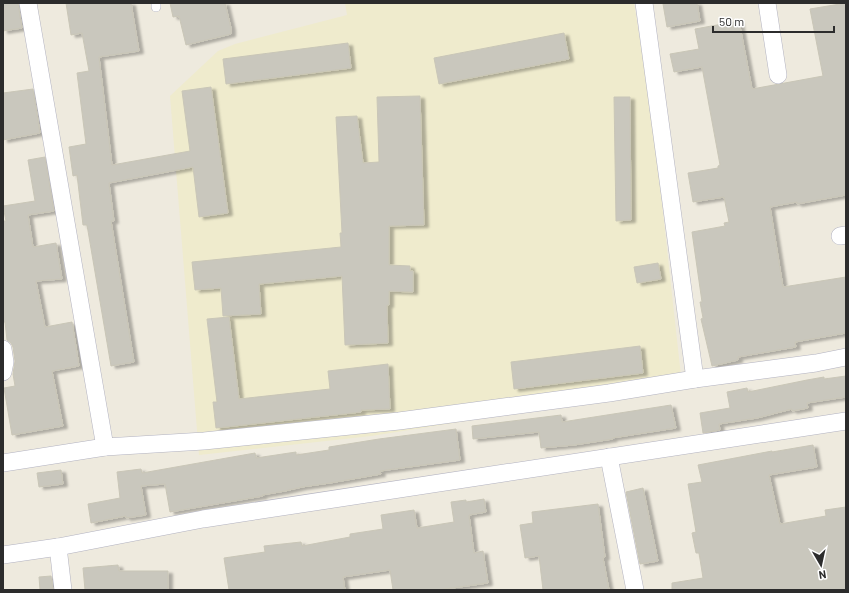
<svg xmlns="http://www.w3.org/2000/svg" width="849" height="593" font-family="Barlow,sans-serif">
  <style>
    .education { fill: #efebcd }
    .building { fill: #c9c7bd; stroke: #c9c6b7; filter: url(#shadow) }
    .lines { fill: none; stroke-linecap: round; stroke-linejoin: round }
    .service-casing { stroke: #b2b2c0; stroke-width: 10 }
    .minor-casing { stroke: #b2b2c0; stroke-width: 18 }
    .service { stroke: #fff; stroke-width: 9 }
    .minor { stroke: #fff; stroke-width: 17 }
  </style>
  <defs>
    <filter id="shadow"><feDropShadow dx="4.5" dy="2.5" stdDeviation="1" flood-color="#0004"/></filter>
  </defs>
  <rect width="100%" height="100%" fill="#eeeade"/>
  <polygon class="education" points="345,3 634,3 652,113 681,376 660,391 371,436 199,455 170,96 218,51 235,44 347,15"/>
  <g class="building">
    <polygon points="3,3 18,3 22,28 3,31"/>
    <polygon points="66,3 131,3 139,51 99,57 112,165 190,151 182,91 211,87 228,213 199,217 193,167 109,183 114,221 111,221 134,362 111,366 87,225 83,225 77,175 73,176 69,147 86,144 77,73 89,71 82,33 71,35"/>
    <polygon points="170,3 225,3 231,28 231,34 186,45 179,16 173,17"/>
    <polygon points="672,3 697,3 700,21 667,27 663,4"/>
    <polygon points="846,3 846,195 797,204 797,202 770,207 783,287 846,277 846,333 795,342 796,347 738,357 738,360 712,366 701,319 703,318 700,302 702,302 692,232 725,226 724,223 729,222 724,197 693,202 688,173 718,168 718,166 720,165 702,67 674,72 670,54 699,49 695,29 739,21 752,89 823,76 810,9"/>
    <polygon points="564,33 569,59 439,84 434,58"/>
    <polygon points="348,43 351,68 226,84 223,59"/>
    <polygon points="33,89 40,133 3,140 3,93"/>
    <polygon points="420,96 424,225 389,226 389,265 410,266 410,271 413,271 413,292 389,291 389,305 387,305 388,343 345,345 342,276 259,284 261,314 223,316 221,288 195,290 192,262 341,247 340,233 342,233 336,117 357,116 363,163 379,162 377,97"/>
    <polygon points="614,97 630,97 631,220 616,221"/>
    <polygon points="45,157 54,211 28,215 33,247 56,243 62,279 36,281 45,327 72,322 79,366 52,371 63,426 12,435 4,388 15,386 13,374 15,361 13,347 11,343 7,340 5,322 3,322 3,221 6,221 3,206 35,201 28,160"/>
    <polygon points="658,263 661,279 637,283 634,267"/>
    <polygon points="229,317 239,399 330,389 328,371 388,364 390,409 361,410 361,412 216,428 213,402 217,402 207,319"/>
    <polygon points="640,346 643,373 514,389 511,362"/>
    <polygon points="846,376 846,397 807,403 808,408 792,411 792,409 757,418 719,424 720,430 703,433 700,413 730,408 727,392 747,388 748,392 807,380 824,377 824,379"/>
    <polygon points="671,405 676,428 612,438 613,439 574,445 541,448 539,432 473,439 472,426 561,415 562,422"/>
    <polygon points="456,429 460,460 380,471 381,474 330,483 302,487 285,491 262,495 263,496 170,512 165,484 141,486 146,515 126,518 126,516 91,523 88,504 120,498 117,472 141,469 142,473 255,453 256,458 296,452 296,455 329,450 329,447 379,439"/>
    <polygon points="813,445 817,467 769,475 780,524 826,516 825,510 846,507 846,590 672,590 672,583 703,578 699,553 696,553 692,533 696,532 688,484 702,482 698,465 772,451 772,452"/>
    <polygon points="61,470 63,484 39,487 37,473"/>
    <polygon points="643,488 658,561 640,564 626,492"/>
    <polygon points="484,499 486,512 469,515 474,553 483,551 488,583 438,590 393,590 390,570 343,577 345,590 229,590 224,558 265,552 264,546 301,542 302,546 350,537 350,534 383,529 381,515 414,510 417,528 454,522 451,502 466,500 466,502"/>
    <polygon points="598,504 605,557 603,558 609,590 543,590 539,556 525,558 520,525 533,523 532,512"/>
    <polygon points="118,565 119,571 168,571 168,590 85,590 83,568"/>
    <polygon points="51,576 53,590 40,590 39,577"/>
  </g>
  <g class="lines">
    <g class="service-casing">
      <polyline id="service" points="156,3 156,7"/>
    </g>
    <g class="minor-casing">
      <g id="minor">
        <polyline points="28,3 105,447"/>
        <polyline points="644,3 695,379"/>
        <polyline points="767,3 778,75"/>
        <polyline points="840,236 846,235"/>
        <polyline points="3,349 5,362 3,372"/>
        <polyline points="609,457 635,590"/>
        <polyline points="3,463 105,447 204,441 399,421 609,393 695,379 816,363 846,357"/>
        <polyline points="58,547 63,590"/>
        <polyline points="3,555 58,547 203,519 846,421"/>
      </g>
    </g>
    <use href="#service" class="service"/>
    <use href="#minor" class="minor"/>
  </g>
  <rect width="849" height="593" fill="none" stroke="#2c2c2c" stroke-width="8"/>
  <g transform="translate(821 565) rotate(171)" stroke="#ffffff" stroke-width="3" paint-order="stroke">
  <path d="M0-3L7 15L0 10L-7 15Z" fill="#2c2c2c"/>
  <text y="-6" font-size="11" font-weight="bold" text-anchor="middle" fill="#2c2c2c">N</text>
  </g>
  <path d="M713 26v6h121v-6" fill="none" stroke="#2c2c2c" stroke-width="2"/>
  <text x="719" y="26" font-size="12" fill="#2c2c2c" stroke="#ffffff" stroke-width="3" paint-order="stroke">50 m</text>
</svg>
